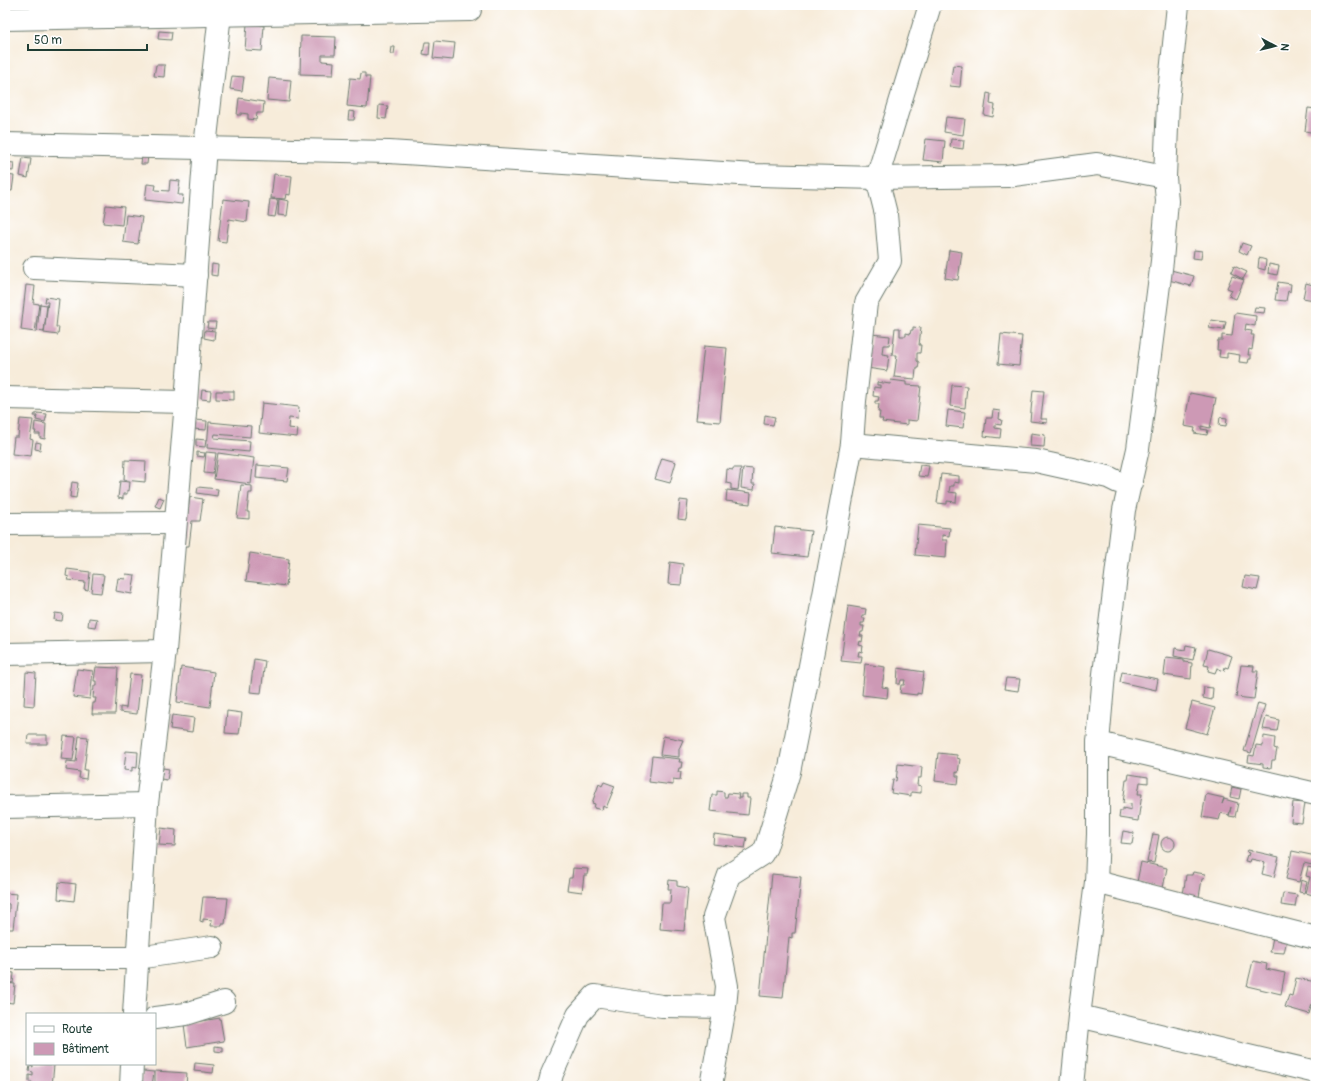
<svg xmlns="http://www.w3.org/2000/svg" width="1321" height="1091" font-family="Pangolin,sans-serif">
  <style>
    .building { fill: #cd99b5 }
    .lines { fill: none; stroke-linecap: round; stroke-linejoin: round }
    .minor-casing { stroke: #6b7a6e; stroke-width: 24 }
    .minor { stroke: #fff; stroke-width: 22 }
  </style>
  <rect width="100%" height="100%" fill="#fff"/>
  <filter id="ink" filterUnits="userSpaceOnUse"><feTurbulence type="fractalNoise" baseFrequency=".025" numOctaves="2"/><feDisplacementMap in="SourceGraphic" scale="8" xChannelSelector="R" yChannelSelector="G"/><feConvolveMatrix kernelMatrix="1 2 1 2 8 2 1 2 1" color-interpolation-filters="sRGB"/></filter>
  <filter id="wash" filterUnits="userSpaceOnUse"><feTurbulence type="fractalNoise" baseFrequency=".012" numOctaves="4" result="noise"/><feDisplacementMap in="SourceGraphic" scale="16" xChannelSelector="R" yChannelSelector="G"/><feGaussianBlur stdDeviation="0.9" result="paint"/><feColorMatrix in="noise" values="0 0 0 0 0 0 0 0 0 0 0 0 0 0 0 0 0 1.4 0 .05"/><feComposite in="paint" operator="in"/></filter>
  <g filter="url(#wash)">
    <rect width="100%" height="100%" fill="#f7ecda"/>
    <g id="blocks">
      <g class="building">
        <polygon points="247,24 264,26 262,51 245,50"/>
        <polygon points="159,31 172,32 171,40 158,39"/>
        <polygon points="301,36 336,37 335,55 322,55 322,61 334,62 333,75 300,74"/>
        <polygon points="435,41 455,43 453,60 433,58"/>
        <polygon points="425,42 430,42 429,55 423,54"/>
        <polygon points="391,47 395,47 394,54 390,54"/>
        <polygon points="156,65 165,65 164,77 154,76"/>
        <polygon points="953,65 962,66 960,87 950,86"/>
        <polygon points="361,73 365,73 365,77 370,77 367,108 347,106 350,78 360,79"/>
        <polygon points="232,76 244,77 242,91 230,89"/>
        <polygon points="269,78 291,80 289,102 267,100"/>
        <polygon points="987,93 991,94 990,104 995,105 993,117 984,115"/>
        <polygon points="239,98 264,102 263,113 257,113 256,120 248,119 248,114 241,113 241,115 237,115"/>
        <polygon points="379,105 388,106 386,119 378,118"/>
        <polygon points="1308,108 1316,109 1316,133 1305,131"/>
        <polygon points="349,111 355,112 354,120 348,120"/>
        <polygon points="946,117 965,119 963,135 944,132"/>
        <polygon points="926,139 945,141 943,162 923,160"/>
        <polygon points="951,139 964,140 963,149 950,147"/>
        <polygon points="142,156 148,156 147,164 141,164"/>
        <polygon points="23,158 31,159 28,178 20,176"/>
        <polygon points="5,162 14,163 13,171 5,170"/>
        <polygon points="274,174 292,176 290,195 286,194 285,199 271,198"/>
        <polygon points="5,175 14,176 12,191 5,190"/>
        <polygon points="170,180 180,181 178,195 183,195 182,204 145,200 147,184 156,185 155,190 169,191"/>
        <polygon points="223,199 249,202 247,222 229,219 226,242 218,241"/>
        <polygon points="270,199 278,200 275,217 268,216"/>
        <polygon points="279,199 289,201 287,216 278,215"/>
        <polygon points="106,205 124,207 122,225 103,223"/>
        <polygon points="126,215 142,217 138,244 123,242"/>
        <polygon points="1242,243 1251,246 1247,255 1239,251"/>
        <polygon points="949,250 962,252 958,280 945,278"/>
        <polygon points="1194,250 1202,251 1201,259 1193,258"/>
        <polygon points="1259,258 1266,260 1265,270 1258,268"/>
        <polygon points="212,264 218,265 217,276 211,275"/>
        <polygon points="1269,264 1279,266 1277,275 1268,273"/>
        <polygon points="1234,266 1247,272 1243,279 1231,273"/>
        <polygon points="1167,269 1194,276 1191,286 1165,279"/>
        <polygon points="1232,276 1244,280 1236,299 1229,296 1232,290 1227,288"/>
        <polygon points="1278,282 1291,284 1290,292 1288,291 1286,301 1275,300"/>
        <polygon points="1306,283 1316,286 1314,300 1303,298"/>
        <polygon points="26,285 35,286 33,303 39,304 35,332 21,330"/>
        <polygon points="46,297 59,299 56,327 59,327 58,335 44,333 48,302 45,302"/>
        <polygon points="40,304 47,305 44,332 37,331"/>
        <polygon points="1255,307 1265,308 1264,313 1254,312"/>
        <polygon points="1235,313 1256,316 1255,326 1246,324 1245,330 1252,331 1251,335 1254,335 1252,350 1249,349 1248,355 1251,355 1251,359 1249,359 1248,363 1239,362 1240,355 1227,353 1227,358 1219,357 1220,350 1217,350 1218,340 1222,340 1222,335 1232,336"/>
        <polygon points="1211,320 1226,322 1224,330 1209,328"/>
        <polygon points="208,322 216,322 215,329 207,328"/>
        <polygon points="913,327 921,328 919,345 921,345 920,353 917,353 917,361 919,362 918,369 916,369 915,379 894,377 897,355 892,355 895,328 900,328 900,336 906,336 906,333 910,334 911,330 913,330"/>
        <polygon points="205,330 215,331 214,340 204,338"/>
        <polygon points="871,334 890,336 889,345 883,345 882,354 889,355 887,371 867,368"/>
        <polygon points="1001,334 1022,336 1019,366 998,364"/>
        <polygon points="704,346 727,348 720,422 696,420"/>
        <polygon points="891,380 906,382 906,385 921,386 917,421 907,420 907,425 882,422 883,419 879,419 880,412 878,412 879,404 875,404 875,401 878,401 879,397 873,396 874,387 880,388 880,385 877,385 877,382 890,384"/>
        <polygon points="952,385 967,386 965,408 950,406"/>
        <polygon points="202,390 211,391 210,400 201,399"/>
        <polygon points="1033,390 1044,391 1041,419 1047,419 1047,423 1030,421"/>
        <polygon points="216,391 234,391 234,400 216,399"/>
        <polygon points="1190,393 1216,398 1210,428 1201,426 1201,429 1208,430 1207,435 1194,433 1195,428 1184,426"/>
        <polygon points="262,403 299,407 298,419 289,418 288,428 298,429 297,437 259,433"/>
        <polygon points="948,410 965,412 963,428 946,426"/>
        <polygon points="993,410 1000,411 999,419 1002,420 1001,425 995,424 995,428 1001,429 1000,438 984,436 986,418 992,418"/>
        <polygon points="37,413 47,414 45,422 36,420 37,416 34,416 35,414 37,414"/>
        <polygon points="765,415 775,417 773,425 764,424"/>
        <polygon points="1220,417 1227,418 1226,426 1219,425"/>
        <polygon points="20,419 33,420 30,439 33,440 31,456 12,454 14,437 18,437"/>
        <polygon points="194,420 207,421 206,430 193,429"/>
        <polygon points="35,422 46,424 45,439 40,438 40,434 35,434 36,431 34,431"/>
        <polygon points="209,422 251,426 250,437 215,434 214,438 250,441 249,452 207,448"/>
        <polygon points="1031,433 1045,435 1044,447 1030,446"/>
        <polygon points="196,439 206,440 205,447 196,446"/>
        <polygon points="36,442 41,443 40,450 35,449"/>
        <polygon points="197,452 205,453 204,457 197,456"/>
        <polygon points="206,452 216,453 213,474 204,473"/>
        <polygon points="218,453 254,458 251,484 214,479"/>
        <polygon points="662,458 676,462 670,483 655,479"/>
        <polygon points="125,460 146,461 145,482 124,480"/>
        <polygon points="257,465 289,468 287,481 256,478"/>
        <polygon points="920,465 929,466 927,477 918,476"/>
        <polygon points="733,468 741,468 738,490 731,489 731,484 726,483 727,469 733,470"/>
        <polygon points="743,468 753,469 752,484 755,484 754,490 741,488"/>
        <polygon points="941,474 959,476 959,483 954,482 954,486 950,486 949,492 957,493 956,502 947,501 947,504 937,503"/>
        <polygon points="120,481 130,482 129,491 127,490 127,494 123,494 123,499 118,498"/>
        <polygon points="72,482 78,483 76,498 70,497"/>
        <polygon points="241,485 252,486 252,493 249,493 247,512 249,512 249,519 237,518"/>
        <polygon points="198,487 218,489 217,496 197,493"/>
        <polygon points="727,490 751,493 750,504 726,501"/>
        <polygon points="159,497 164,499 160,508 155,506"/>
        <polygon points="190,497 203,499 200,521 192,521 189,546 183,546"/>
        <polygon points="680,500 688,501 686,520 678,519"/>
        <polygon points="918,525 950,528 949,536 942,535 942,540 947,540 946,558 915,555"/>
        <polygon points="775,527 811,531 807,557 772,553"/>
        <polygon points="250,553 289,559 286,586 246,581"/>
        <polygon points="670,562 683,564 681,585 668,584"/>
        <polygon points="67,569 90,572 88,590 84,589 85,582 68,580 69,577 66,576"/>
        <polygon points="93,574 104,575 101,593 91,592"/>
        <polygon points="126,574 135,575 132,594 116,591 118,578 125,579"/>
        <polygon points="1245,576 1260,578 1257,590 1243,587"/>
        <polygon points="848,606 866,609 865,615 862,615 862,618 865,618 864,623 861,623 861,626 864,626 863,632 861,632 860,636 863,636 862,642 860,641 859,645 863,646 862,652 859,651 858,656 862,656 861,663 841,661"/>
        <polygon points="55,613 63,614 62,621 54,620"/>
        <polygon points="89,618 97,619 95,627 88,626"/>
        <polygon points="1186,645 1196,647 1193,660 1174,656 1175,648 1185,650"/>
        <polygon points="1208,649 1232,656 1228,668 1225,667 1224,671 1217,668 1215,673 1208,671 1209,666 1204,665"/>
        <polygon points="1166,657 1184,659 1184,662 1192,663 1191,679 1164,675"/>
        <polygon points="254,659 265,661 261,693 250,692"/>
        <polygon points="865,664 885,667 882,687 888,688 887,698 862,695"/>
        <polygon points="1241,665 1254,666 1253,671 1258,671 1254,699 1236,697"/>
        <polygon points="96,667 118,668 115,714 92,714 93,703 95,703 96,698 93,698 94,686 96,686 96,681 94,681"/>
        <polygon points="181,667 214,672 210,707 177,702"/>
        <polygon points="898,668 924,672 921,694 917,693 917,695 900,693 901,685 904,685 905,680 901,680 900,684 897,684"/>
        <polygon points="77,669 93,671 90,699 73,697"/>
        <polygon points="26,672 36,673 34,706 24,705"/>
        <polygon points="1122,672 1158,679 1156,690 1120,682"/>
        <polygon points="130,674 141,675 137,714 120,712 120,707 126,708"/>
        <polygon points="1006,678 1020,679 1018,691 1004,689"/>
        <polygon points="1204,687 1213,688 1212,700 1203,698"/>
        <polygon points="1192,702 1215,708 1207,734 1185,728"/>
        <polygon points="1258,703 1265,705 1251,753 1244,751"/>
        <polygon points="227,711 242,713 239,734 225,733"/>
        <polygon points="172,715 194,718 192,732 170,729"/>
        <polygon points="1266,717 1279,720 1277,731 1263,729"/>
        <polygon points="28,735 47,735 47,744 27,744"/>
        <polygon points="64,736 76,737 73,760 61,759"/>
        <polygon points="79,736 88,737 84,770 87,770 86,779 79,778 80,772 66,770 67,761 76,762"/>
        <polygon points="663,736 683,740 679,749 679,757 660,755"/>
        <polygon points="1264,736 1275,738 1274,748 1277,749 1275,760 1272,760 1271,768 1263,767 1263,764 1248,762 1249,755 1254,756 1256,745 1263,746"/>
        <polygon points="126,751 138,752 137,768 132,767 132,771 124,770"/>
        <polygon points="938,753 957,755 957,758 960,759 958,773 956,772 956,776 959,776 958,784 935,781"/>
        <polygon points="652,756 680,759 679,762 682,762 681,768 679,768 678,772 681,772 680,780 673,779 673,785 649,782"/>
        <polygon points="898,764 922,767 921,778 918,778 917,785 921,786 921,793 911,792 911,796 891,793 893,780 896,781"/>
        <polygon points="163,768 169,769 167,780 161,779"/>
        <polygon points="1129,774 1148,777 1148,783 1140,782 1138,794 1142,794 1138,821 1119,818 1120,811 1123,811 1123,808 1131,810 1131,804 1123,803 1126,780 1128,780"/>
        <polygon points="604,782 615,786 606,808 603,806 602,810 594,808 595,804 592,803 599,784 602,786"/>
        <polygon points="1232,787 1241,789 1239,799 1230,797"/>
        <polygon points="717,791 724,792 724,797 727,797 728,793 739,794 738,798 741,798 741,794 747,794 747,798 750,798 748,815 710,811 712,795 717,795"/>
        <polygon points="1206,794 1224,798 1222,804 1224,799 1238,803 1235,817 1229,816 1231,807 1229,815 1221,813 1219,820 1202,817"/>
        <polygon points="1293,802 1305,803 1302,823 1291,822"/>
        <polygon points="161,828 176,830 175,846 159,845"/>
        <polygon points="1123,831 1134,833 1132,844 1121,843"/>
        <polygon points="714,834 747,838 745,848 713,844"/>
        <polygon points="1153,834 1159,835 1154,863 1147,862"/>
        <circle cx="1168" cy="844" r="7"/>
        <polygon points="1248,850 1279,857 1274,877 1262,874 1265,862 1251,859 1250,862 1245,861 1247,855 1249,856 1250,853 1247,852"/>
        <polygon points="1292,851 1316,856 1316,866 1304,863 1299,882 1286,879"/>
        <polygon points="1141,862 1167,868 1163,888 1137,882"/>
        <polygon points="1308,867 1316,869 1316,896 1306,893 1310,877 1306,876"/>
        <polygon points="573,868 588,869 587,875 584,875 582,892 567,890 569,878 572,878"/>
        <polygon points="1193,872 1205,874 1204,879 1202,879 1199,897 1183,895 1186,875 1192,875"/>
        <polygon points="772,874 801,877 795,933 792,933 792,938 789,937 783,998 760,996"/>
        <polygon points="669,880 677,881 677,886 688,888 684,931 660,929 662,903 670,903 671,889 668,889"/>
        <polygon points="1301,880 1307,882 1304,893 1299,892"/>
        <polygon points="59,882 76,884 74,901 58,899"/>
        <polygon points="5,893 17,894 13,929 8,929 9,926 5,926 5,912 9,912 9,904 5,903"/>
        <polygon points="1283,893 1297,895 1295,907 1281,905"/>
        <polygon points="203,897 228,898 225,924 222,924 222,926 211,926 212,920 203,919 203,922 200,921"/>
        <polygon points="1273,937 1287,939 1284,953 1270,952"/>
        <polygon points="1253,961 1267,964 1266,969 1285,973 1281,994 1247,986"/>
        <polygon points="5,972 14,973 13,983 5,982"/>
        <polygon points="1296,978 1316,982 1316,998 1314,1005 1312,1004 1309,1014 1285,1007 1289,995 1292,996"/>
        <polygon points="5,983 15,984 13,1003 5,1002"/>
        <polygon points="220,1018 224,1041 187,1047 184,1024"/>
        <polygon points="215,1046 223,1047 223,1052 215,1051"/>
        <polygon points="195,1063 214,1065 213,1073 194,1071"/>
        <polygon points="33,1064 54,1065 52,1086 31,1086 32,1082 29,1082 29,1075 33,1076 33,1072 29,1071 30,1066 33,1067"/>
        <polygon points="143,1071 154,1072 152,1086 141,1086"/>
        <polygon points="155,1071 187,1073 186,1086 155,1086"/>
      </g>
    </g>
  </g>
  <g filter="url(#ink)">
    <use href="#blocks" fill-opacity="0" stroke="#6b7a6e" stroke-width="1"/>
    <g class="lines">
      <g class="minor-casing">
        <g id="minor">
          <polyline points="5,19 470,10"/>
          <polyline points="5,144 389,152 755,175 877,178 1007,176 1097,164 1165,177"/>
          <polyline points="34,268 196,275"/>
          <polyline points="5,398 186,402"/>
          <polyline points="852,444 1036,461 1108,477 1118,482 1131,483"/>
          <polyline points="5,524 175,523"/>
          <polyline points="5,654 165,651"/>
          <polyline points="1098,743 1316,794"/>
          <polyline points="5,807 147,804"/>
          <polyline points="1096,882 1316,938"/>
          <polyline points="5,958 137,958 212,947"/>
          <polyline points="134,1014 147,804 165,651 186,402 205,147 221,5"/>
          <polyline points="1079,1016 1316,1072"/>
          <polyline points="155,1018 186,1014 224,1002"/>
          <polyline points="131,1086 132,1064"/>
          <polyline points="549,1086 552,1074 578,1015 595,996 662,1006 725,1007 727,986 714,917 729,875 762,854 766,847 789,772 823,600 852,444 855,401 866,303 890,261 886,214 877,178 930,5"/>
          <polyline points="711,1086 725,1007"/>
          <polyline points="1072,1086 1079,1016 1096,882 1098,834 1098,743 1104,674 1124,510 1138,449 1162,261 1167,201 1165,177 1168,102 1178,5"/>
        </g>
      </g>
      <use href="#minor" class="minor"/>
    </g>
  </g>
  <rect width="1321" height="1091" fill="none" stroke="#fff" stroke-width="20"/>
  <rect x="26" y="1013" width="130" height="52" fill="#ffffff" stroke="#a5b1ae"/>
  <rect x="34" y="1026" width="20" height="6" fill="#ffffff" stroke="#a5b1ae"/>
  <text x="62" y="1033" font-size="12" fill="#1f3d34">Route</text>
  <rect x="34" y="1043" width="20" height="12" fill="#cd99b5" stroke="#a5b1ae"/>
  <text x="62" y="1053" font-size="12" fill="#1f3d34">Bâtiment</text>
  <g transform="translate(1275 46) rotate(97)" stroke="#ffffff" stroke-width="3" paint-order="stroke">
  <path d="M0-3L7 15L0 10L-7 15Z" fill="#1f3d34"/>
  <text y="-6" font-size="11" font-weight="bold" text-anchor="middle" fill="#1f3d34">N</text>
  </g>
  <path d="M28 44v6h119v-6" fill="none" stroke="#1f3d34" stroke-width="2"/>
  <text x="34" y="44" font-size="12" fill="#1f3d34" stroke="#ffffff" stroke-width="3" paint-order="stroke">50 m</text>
</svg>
